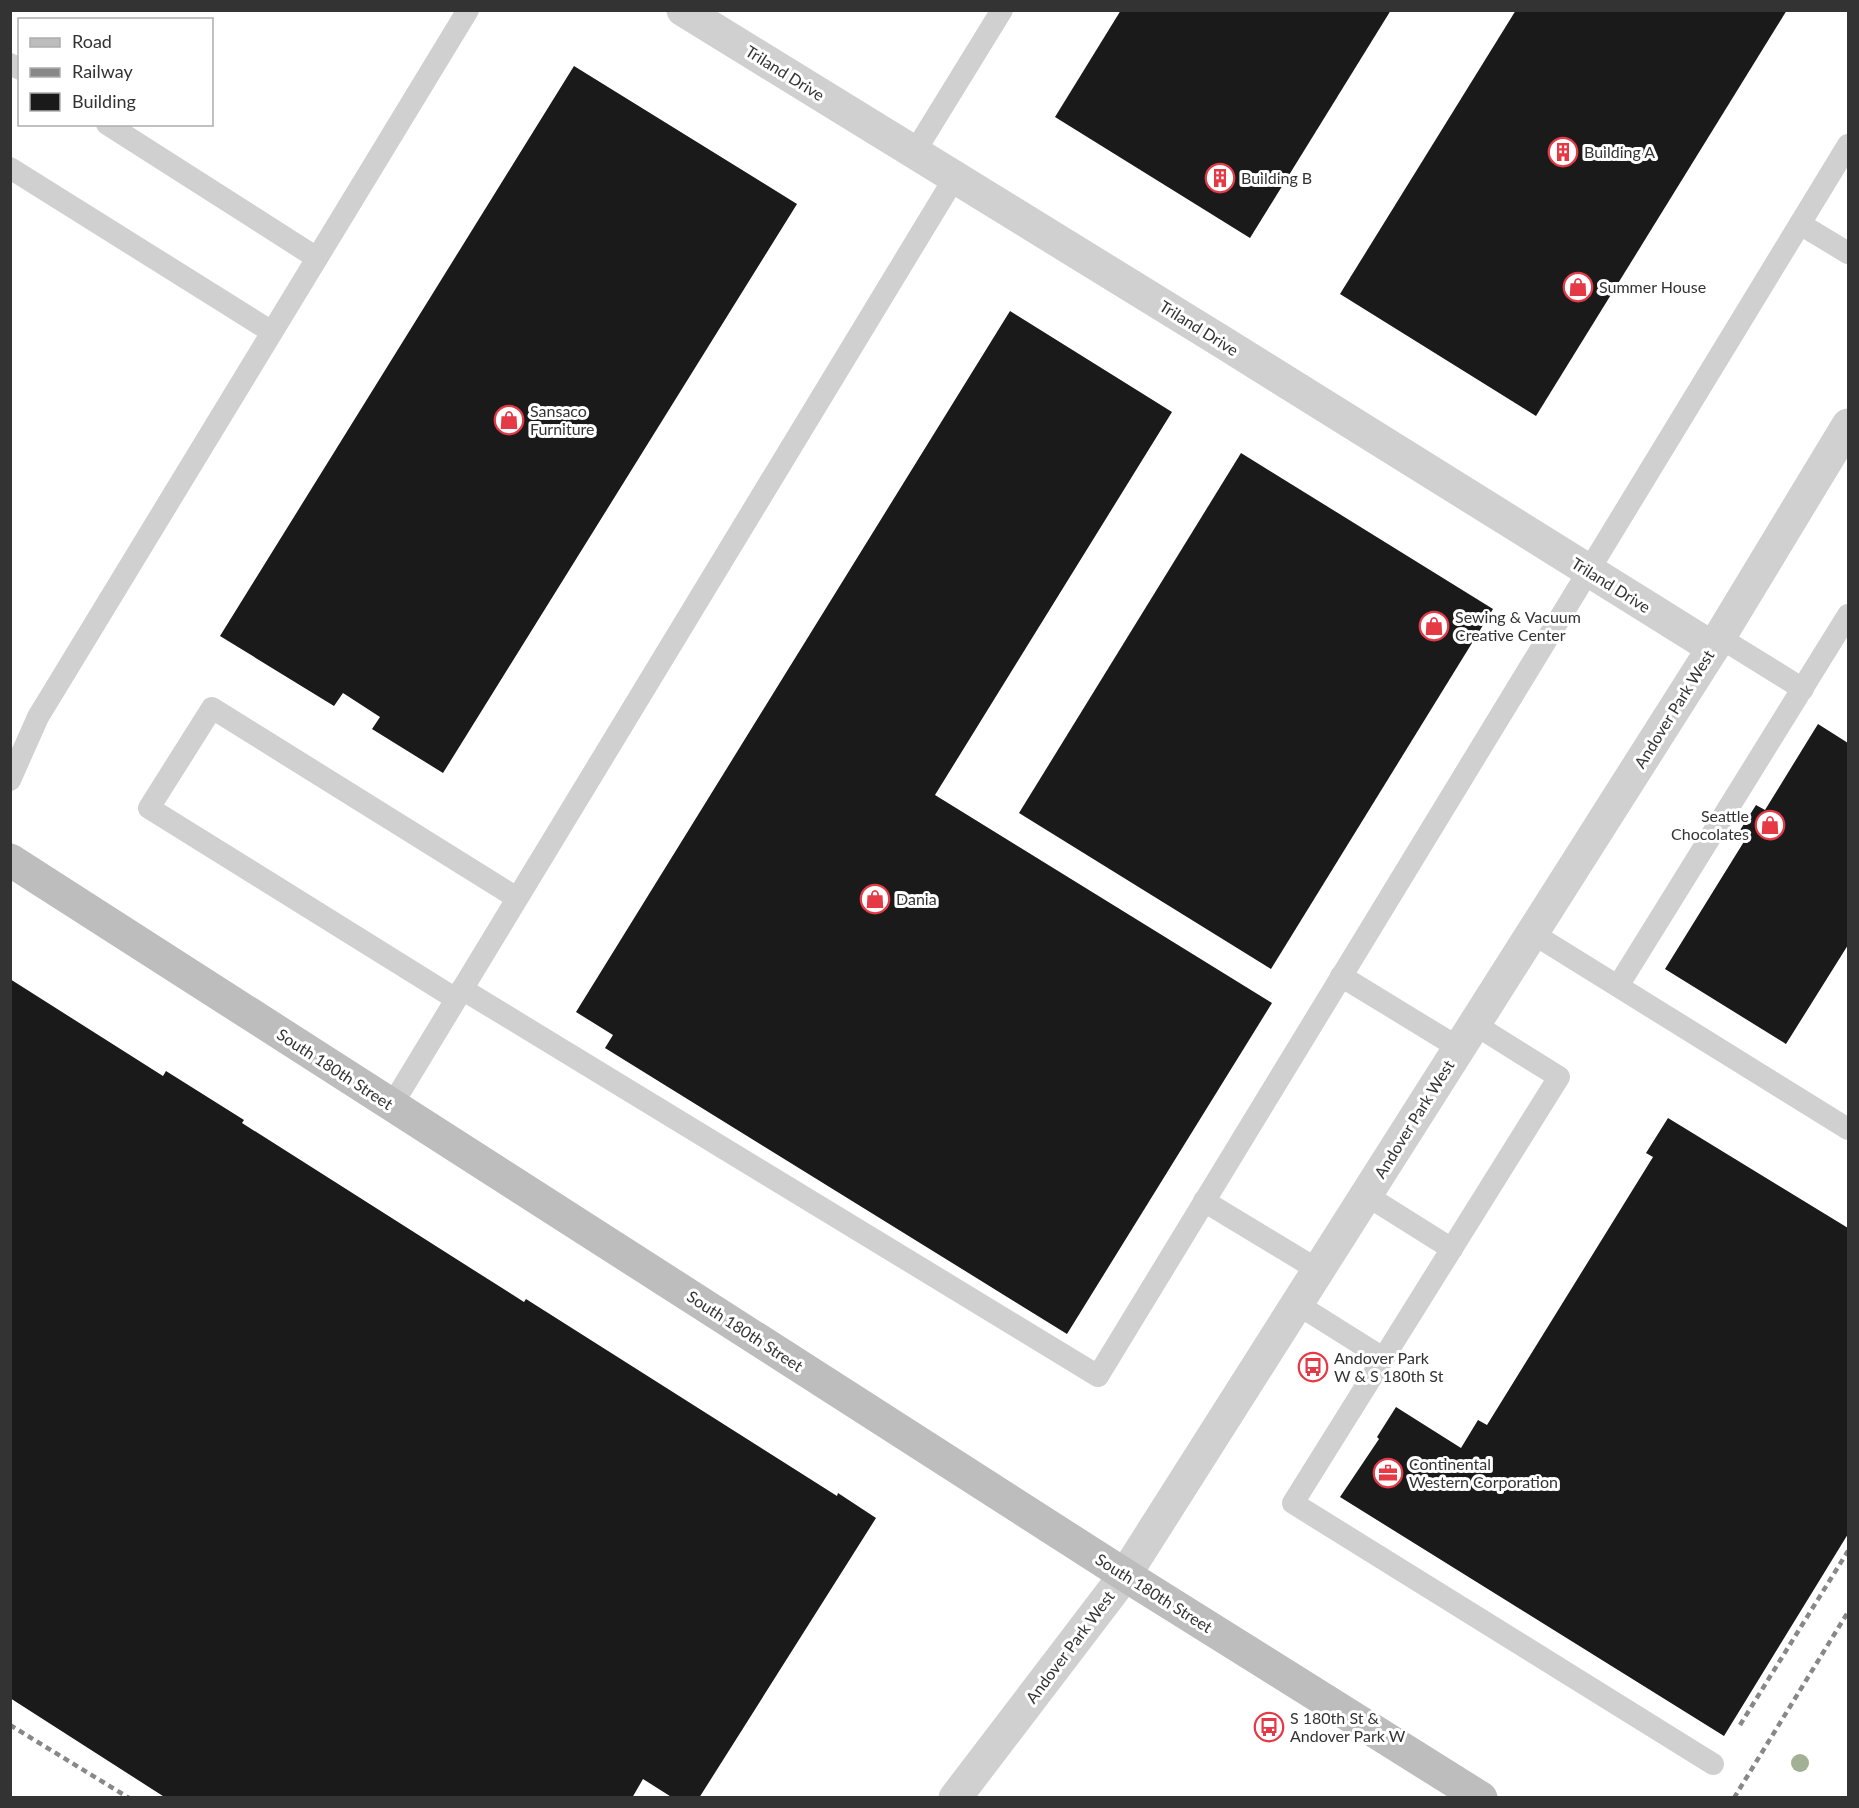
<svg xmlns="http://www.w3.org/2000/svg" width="1859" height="1808" font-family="Lato,sans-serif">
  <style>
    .building { fill: #1a1a1a }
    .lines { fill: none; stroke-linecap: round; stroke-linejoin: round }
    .service { stroke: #d0d0d0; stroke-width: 22 }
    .minor { stroke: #d0d0d0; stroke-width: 33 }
    .tertiary { stroke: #d0d0d0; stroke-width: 33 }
    .secondary { stroke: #bdbdbd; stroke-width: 33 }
    .rail { stroke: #888; stroke-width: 4.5; stroke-dasharray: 6 4.5; stroke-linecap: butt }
    .tree { fill: #a2b095 }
    .labels { text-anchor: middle; stroke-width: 6; stroke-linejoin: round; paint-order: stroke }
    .street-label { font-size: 16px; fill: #333; stroke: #fff }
    .poi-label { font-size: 16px; fill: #333; stroke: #fff; text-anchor: start }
  </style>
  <rect width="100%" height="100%" fill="#fff"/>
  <g class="building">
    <polygon points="1121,10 1391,10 1250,238 1055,117"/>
    <polygon points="1516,10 1787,10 1536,416 1340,294"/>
    <polygon points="574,66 797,204 443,773 372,729 380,717 343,693 334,706 220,636"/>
    <polygon points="1010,311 1172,412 935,795 1272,1003 1067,1334 605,1048 613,1035 576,1012"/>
    <polygon points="1241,453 1493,609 1271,969 1019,813"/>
    <polygon points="1818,724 1848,743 1848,945 1786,1044 1665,969 1745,840 1737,835 1756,805 1765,810"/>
    <polygon points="10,979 163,1076 166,1071 244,1120 242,1123 524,1302 526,1299 837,1496 838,1493 876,1518 699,1798 673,1798 643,1779 632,1798 166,1798 10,1698"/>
    <polygon points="1668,1118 1848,1228 1848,1534 1724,1736 1340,1497 1379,1439 1377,1437 1396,1407 1461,1448 1478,1420 1487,1425 1653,1157 1646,1153"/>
  </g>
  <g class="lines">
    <g class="service">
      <polyline points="10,64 20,69"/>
      <polyline points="107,124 317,258"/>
      <polyline points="914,153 1002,10"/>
      <polyline points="10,168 272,332"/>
      <polyline points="1800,224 1848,253"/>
      <polyline points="1719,637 1803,689"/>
      <polyline points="10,780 38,717 468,10"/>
      <polyline points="1532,933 1848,1129"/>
      <polyline points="1341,976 1459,1048"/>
      <polyline points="1618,986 1848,615"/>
      <polyline points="462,989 1098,1376 1848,145"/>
      <polyline points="456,999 149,808 212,708 517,898"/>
      <polyline points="1474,1024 1559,1077 1293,1503 1713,1764"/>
      <polyline points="392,1105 955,177"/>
      <polyline points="1366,1195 1452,1249"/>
      <polyline points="1204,1201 1318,1270"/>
      <polyline points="1297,1304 1383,1358"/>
    </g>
    <g class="minor">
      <polyline points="683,10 1224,343 1713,648"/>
      <polyline points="955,1798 1125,1575"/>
    </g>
    <polyline class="tertiary" points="1125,1575 1713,648 1848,425"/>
    <polyline class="secondary" points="10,860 1125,1575 1481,1798"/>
    <g class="rail">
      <polyline points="10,1725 129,1798"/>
      <polyline points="1740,1725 1848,1551"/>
      <polyline points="1734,1798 1848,1612"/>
    </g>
  </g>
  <circle class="tree" cx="1800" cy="1763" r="9"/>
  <defs>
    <g id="building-ring" transform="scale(1.5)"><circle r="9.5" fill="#fff" stroke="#e63946" stroke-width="1.5"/><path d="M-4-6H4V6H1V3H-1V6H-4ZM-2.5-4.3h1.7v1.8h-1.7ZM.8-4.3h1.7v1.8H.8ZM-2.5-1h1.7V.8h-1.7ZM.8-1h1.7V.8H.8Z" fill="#e63946"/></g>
    <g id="shop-ring" transform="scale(1.5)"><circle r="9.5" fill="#fff" stroke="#e63946" stroke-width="1.5"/><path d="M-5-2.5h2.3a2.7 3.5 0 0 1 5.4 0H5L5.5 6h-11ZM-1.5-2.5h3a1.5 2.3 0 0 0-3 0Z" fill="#e63946"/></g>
    <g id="bus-ring" transform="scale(1.5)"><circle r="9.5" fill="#fff" stroke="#e63946" stroke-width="1.5"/><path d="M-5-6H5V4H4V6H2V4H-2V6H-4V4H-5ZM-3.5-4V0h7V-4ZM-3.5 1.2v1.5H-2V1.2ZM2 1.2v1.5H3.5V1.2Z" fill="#e63946"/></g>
    <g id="office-ring" transform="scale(1.5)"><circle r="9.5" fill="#fff" stroke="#e63946" stroke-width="1.5"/><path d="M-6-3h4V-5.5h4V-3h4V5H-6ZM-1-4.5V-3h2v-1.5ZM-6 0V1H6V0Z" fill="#e63946"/></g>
  </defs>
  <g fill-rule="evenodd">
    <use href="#building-ring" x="1563" y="152"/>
    <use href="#building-ring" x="1220" y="178"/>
    <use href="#shop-ring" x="1578" y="287"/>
    <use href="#shop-ring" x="509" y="420"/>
    <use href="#shop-ring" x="1434" y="626"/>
    <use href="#shop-ring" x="1770" y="825"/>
    <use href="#shop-ring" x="875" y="899"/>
    <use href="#bus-ring" x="1313" y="1367"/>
    <use href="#office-ring" x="1388" y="1473"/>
    <use href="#bus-ring" x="1269" y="1727"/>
  </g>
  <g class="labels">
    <g class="street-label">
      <text transform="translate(785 73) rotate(32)" y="6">Triland Drive</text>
      <text transform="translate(1199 328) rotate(32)" y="6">Triland Drive</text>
      <text transform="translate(1611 585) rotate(32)" y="6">Triland Drive</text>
      <text transform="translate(1674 709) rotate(-58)" y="6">Andover Park West</text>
      <text transform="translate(335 1069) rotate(33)" y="6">South 180th Street</text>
      <text transform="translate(1414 1119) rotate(-58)" y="6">Andover Park West</text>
      <text transform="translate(745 1331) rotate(33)" y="6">South 180th Street</text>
      <text transform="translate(1154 1593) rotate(32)" y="6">South 180th Street</text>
      <text transform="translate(1070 1647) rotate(-53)" y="6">Andover Park West</text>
    </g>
    <g class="poi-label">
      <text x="1584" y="158">Building A</text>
      <text x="1241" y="184">Building B</text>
      <text x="1599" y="293">Summer House</text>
      <text x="530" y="417">Sansaco<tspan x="530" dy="18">Furniture</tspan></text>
      <text x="1455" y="623">Sewing &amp; Vacuum<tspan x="1455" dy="18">Creative Center</tspan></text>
      <text x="1749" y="822" text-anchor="end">Seattle<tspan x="1749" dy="18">Chocolates</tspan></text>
      <text x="896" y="905">Dania</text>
      <text x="1334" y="1364">Andover Park<tspan x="1334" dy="18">W &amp; S 180th St</tspan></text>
      <text x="1409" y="1470">Continental<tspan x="1409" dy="18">Western Corporation</tspan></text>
      <text x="1290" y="1724">S 180th St &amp;<tspan x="1290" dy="18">Andover Park W</tspan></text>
    </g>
  </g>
  <rect width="1859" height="1808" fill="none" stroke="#333333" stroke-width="24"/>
  <rect x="18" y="18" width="195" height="108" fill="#ffffff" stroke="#adadad" stroke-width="1.5"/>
  <rect x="30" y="38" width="30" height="9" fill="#bdbdbd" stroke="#adadad" stroke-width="1.5"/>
  <text x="72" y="48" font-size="18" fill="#333333">Road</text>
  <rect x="30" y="68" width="30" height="9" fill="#888888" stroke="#adadad" stroke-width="1.5"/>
  <text x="72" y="78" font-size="18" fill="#333333">Railway</text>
  <rect x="30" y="93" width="30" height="18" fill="#1a1a1a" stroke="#adadad" stroke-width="1.5"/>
  <text x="72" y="108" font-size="18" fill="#333333">Building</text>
</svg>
